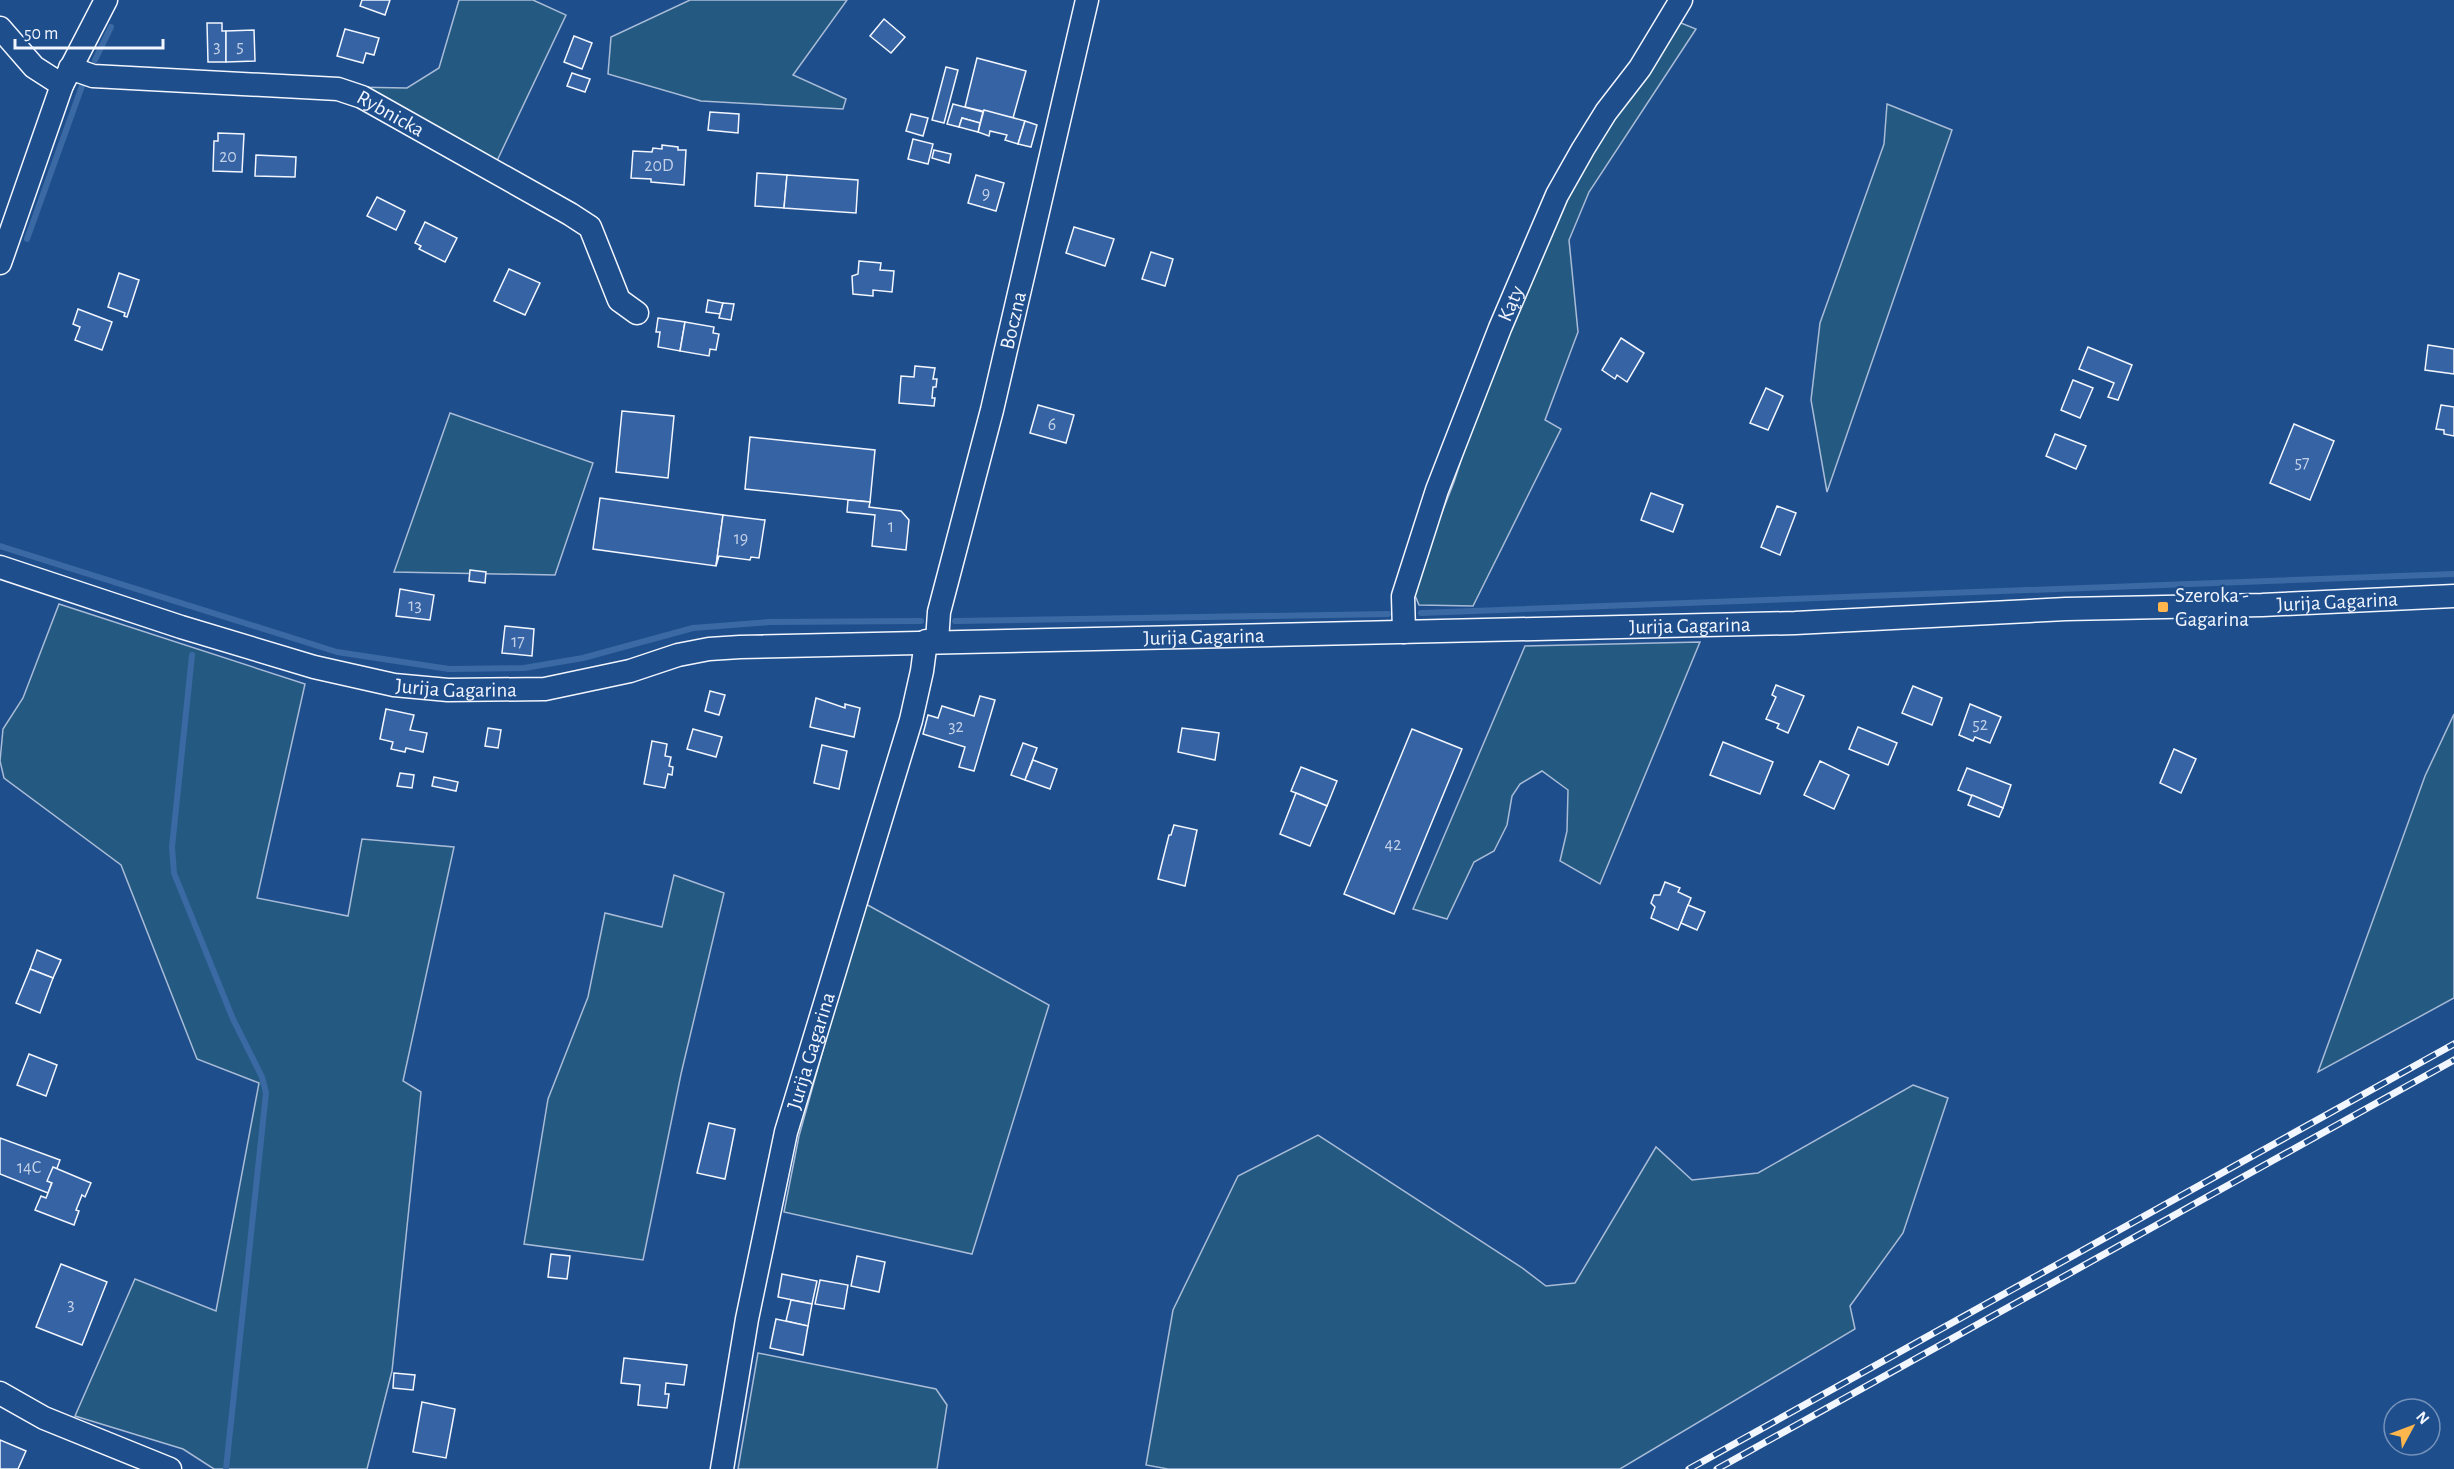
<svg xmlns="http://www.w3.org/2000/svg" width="2454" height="1469" font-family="'Alegreya Sans',sans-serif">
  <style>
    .green { fill: #245a82; stroke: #a8bbd7; stroke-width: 1.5 }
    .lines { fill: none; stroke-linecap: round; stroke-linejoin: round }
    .stream { stroke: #3b69a3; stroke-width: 6 }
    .building { fill: #3563a3; stroke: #f2f6ff; stroke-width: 1.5 }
    .minor-casing { stroke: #f2f6ff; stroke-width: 25 }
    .minor { stroke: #1f4e8c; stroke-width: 22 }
    .rail-casing { stroke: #f2f6ff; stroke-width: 7 }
    .rail { stroke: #1f4e8c; stroke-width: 4.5; stroke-dasharray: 14; stroke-linecap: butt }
    .poi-dot { fill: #ffb74d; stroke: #1f4e8c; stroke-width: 2 }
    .labels { text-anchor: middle; stroke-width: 4.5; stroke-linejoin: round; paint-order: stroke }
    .number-label { font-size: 18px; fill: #c3d1e8 }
    .street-label { font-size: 21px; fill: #f2f6ff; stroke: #1f4e8c }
    .poi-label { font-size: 21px; fill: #f2f6ff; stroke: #1f4e8c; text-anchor: start }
  </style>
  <rect width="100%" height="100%" fill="#1f4e8c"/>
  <g class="green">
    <polygon points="459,0 533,0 566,15 495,165 350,87 407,88 439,68"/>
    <polygon points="690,0 847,0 793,75 846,99 843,109 701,101 608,74 611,37"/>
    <polygon points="1676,21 1696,29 1589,192 1569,240 1578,332 1545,420 1561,429 1473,606 1419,605 1412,588 1454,482 1490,371 1574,178"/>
    <polygon points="1887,104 1952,130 1827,492 1811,400 1820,323 1884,144"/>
    <polygon points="450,413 593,463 555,575 394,572"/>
    <polygon points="59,604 305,684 257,898 348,916 362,839 454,847 403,1081 421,1092 392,1371 367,1469 214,1469 183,1449 75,1416 135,1279 216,1311 259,1083 197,1059 121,865 4,778 0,761 3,729 23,698"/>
    <polygon points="1700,642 1600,884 1560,861 1567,831 1568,790 1542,771 1520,784 1512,796 1507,825 1494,851 1474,862 1447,919 1413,909 1525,646"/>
    <polygon points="2454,714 2454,998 2318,1072 2425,776"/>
    <polygon points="674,875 724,893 681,1074 643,1260 524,1244 548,1099 588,997 605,913 662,927"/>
    <polygon points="864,903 1049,1005 972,1254 784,1212 799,1136"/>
    <polygon points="1913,1085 1948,1098 1903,1233 1850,1306 1855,1329 1620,1469 1168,1469 1146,1465 1173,1310 1238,1176 1318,1135 1521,1267 1546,1286 1575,1283 1656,1147 1692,1180 1758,1173"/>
    <polygon points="758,1353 936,1389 947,1405 937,1469 738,1469"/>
  </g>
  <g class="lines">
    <g class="stream">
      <polyline points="95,60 111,27"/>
      <polyline points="27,239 82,86"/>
      <polyline points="0,546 337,652 449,669 524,668 583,658 693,628 770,622 921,621"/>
      <polyline points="1421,613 2454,574"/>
      <polyline points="955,621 1388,614"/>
      <polyline points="192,655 172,847 174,873 233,1019 262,1077 266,1093 226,1469"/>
    </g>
  </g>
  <g class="building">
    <polygon points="362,0 390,0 385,15 360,6"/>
    <polygon points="884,19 905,37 891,53 870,36"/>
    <polygon points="207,23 222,23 222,31 226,31 226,62 208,62"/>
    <polygon points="345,29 379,38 374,55 366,53 363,63 337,56"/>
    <polygon points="254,30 255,61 226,62 226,31"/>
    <polygon points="574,36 592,43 582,69 564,62"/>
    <polygon points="977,58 1026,71 1013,118 965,107"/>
    <polygon points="946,67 958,70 944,123 932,120"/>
    <polygon points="572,73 590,79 585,92 567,86"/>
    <polygon points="953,104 983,112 980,123 962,118 959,127 947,124"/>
    <polygon points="984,110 1025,121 1018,144 1005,140 1007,135 990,131 989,136 978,132"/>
    <polygon points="710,112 739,114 738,133 708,130"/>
    <polygon points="911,114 928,118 923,136 906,131"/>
    <polygon points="962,118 980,123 978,132 959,127"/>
    <polygon points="1025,121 1037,125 1031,147 1018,144"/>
    <polygon points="218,133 244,134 242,172 213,171 214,141 218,141"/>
    <polygon points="913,139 933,144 928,164 908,159"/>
    <polygon points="662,145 678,147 678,150 686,150 684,185 651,182 651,179 631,178 633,151 652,152 653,148 662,149"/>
    <polygon points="934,150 951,154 949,163 932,158"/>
    <polygon points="256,155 296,157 295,177 255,176"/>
    <polygon points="757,173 787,175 784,208 755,206"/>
    <polygon points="787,175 858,180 856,213 784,208"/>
    <polygon points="976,175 1004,183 996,211 968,203"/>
    <polygon points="377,197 405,211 396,230 367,216"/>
    <polygon points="425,222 457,238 445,262 419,249 421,246 415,243"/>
    <polygon points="1074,227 1114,239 1105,266 1066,253"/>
    <polygon points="1151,252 1173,259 1165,286 1142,279"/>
    <polygon points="859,261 881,263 880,270 894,271 892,292 873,290 873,296 853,294 852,276 858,274"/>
    <polygon points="509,269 540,283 525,315 494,301"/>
    <polygon points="119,273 139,280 127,317 124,316 125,313 108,307"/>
    <polygon points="708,300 723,303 720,314 706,312"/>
    <polygon points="723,303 734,304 731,320 719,318"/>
    <polygon points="78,309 112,322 102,350 75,340 80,327 73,324"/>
    <polygon points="658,318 685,322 680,351 658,347 660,332 656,332"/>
    <polygon points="685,322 714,327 713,333 719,334 716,350 710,349 709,356 680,351"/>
    <polygon points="1621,338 1644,353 1627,382 1617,375 1615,379 1602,370"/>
    <polygon points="2428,345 2454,349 2454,374 2425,370"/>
    <polygon points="2088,347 2132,365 2118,400 2108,397 2114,383 2079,369"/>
    <polygon points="915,366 935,368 933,379 937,379 936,387 933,387 932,398 935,398 934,406 899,403 901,376 914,377"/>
    <polygon points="2073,380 2093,388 2080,418 2061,410"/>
    <polygon points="1766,388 1783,396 1768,430 1750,423"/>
    <polygon points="1038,405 1074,415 1066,443 1030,433"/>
    <polygon points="2441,405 2454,407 2454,436 2444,434 2444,430 2436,429"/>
    <polygon points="622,411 674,416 668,478 616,472"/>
    <polygon points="2294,424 2334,441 2310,500 2270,483"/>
    <polygon points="2055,434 2086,446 2076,469 2046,456"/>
    <polygon points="750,437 875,450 870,502 745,489"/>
    <polygon points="1651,493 1683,505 1673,532 1641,520"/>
    <polygon points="600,498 723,515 716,566 593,549"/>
    <polygon points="848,500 870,502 869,507 901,511 909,520 906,550 872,546 875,515 847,512"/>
    <polygon points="1777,506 1796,513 1780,555 1761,547"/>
    <polygon points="723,515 765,520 759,558 751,557 750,560 719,556 716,566"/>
    <polygon points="470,570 486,572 485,583 469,581"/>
    <polygon points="400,589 434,595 430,620 396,616"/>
    <polygon points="505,626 534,629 532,656 502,653"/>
    <polygon points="1776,685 1804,696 1788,733 1777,728 1779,724 1766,719 1776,697 1772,695"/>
    <polygon points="1913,686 1942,698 1932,725 1902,713"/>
    <polygon points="710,691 725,695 719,715 705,711"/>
    <polygon points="980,696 995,700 974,771 959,767 965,747 923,734 928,715 938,718 942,706 974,716"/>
    <polygon points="816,698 845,708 845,704 860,708 854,737 810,727"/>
    <polygon points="1970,704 2001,717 1990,743 1975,737 1973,741 1959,735"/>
    <polygon points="386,709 414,715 410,730 427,733 423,752 406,748 405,752 391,749 393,742 380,739"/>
    <polygon points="1858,727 1897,743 1888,765 1849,749"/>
    <polygon points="488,728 501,730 498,748 485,746"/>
    <polygon points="1182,728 1219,733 1215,760 1178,752"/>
    <polygon points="693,729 722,737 716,757 687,749"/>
    <polygon points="1412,729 1462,749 1394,914 1344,894"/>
    <polygon points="652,741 667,744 665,756 671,757 669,766 673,767 672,775 668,774 665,788 644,784"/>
    <polygon points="1723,742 1773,762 1760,794 1710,775"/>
    <polygon points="1023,743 1037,748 1025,780 1011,775"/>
    <polygon points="822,745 847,751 839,789 814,783"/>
    <polygon points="2174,749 2196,759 2181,793 2160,783"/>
    <polygon points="1033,760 1057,769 1050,789 1025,780"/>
    <polygon points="1820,761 1849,775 1834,809 1804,795"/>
    <polygon points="1301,767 1337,781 1327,806 1291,791"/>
    <polygon points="1967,768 2011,785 2003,808 1958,790"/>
    <polygon points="400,773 414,775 412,788 397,786"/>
    <polygon points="434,777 458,782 456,791 432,786"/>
    <polygon points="1296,793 1327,806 1310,846 1280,834"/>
    <polygon points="1972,795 2003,808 1999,817 1968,805"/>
    <polygon points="1174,825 1197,830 1185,886 1158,879 1169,835 1171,835"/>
    <polygon points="1665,882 1680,888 1678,892 1691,898 1678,930 1651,918 1655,907 1651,903 1654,895 1660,895"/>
    <polygon points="1688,905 1705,912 1697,930 1681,923"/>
    <polygon points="37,950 61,960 53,978 30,969"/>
    <polygon points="30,969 53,978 40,1013 16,1003"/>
    <polygon points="29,1054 57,1065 46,1096 17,1085"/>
    <polygon points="709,1123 735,1129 725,1179 697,1173"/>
    <polygon points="0,1138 60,1160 48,1193 0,1174"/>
    <polygon points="53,1167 91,1183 85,1197 82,1195 76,1210 79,1211 74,1225 35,1210 41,1196 46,1198 52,1183 47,1181"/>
    <polygon points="551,1254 570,1256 567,1279 548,1277"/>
    <polygon points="857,1256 885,1262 879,1292 851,1286"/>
    <polygon points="61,1264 107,1282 82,1345 36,1327"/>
    <polygon points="782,1274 817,1281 812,1304 778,1297"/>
    <polygon points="820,1280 848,1285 844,1309 815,1304"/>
    <polygon points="791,1300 812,1304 808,1326 786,1321"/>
    <polygon points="776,1319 808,1326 803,1355 770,1348"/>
    <polygon points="624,1358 687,1365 684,1385 666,1383 665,1394 669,1394 667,1408 638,1405 640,1385 621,1383"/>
    <polygon points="394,1373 415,1375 413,1390 393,1388"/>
    <polygon points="422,1402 455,1409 446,1458 413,1452"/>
    <polygon points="0,1440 26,1451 18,1469 0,1469"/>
  </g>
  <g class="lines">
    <g class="minor-casing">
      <g id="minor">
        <polyline points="0,28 34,67 62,85"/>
        <path id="s1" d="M70,68L93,76L338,89L362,97L570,214L590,227L619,300L637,313"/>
        <polyline points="0,263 62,85 106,0"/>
        <path id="s2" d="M0,567L181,627L314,667L394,685L448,690L545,689L630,671L678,655L709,649L740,647L1795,623L2066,609L2262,605L2454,596"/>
        <path id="s3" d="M1404,632L1403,596L1437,490L1500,328L1557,195L1583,149L1606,112L1640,68L1681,0"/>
        <path id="s4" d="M937,641L939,612L992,410L1087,0"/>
        <polyline points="0,1393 44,1418 170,1469"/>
        <path id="s5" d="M722,1469L747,1319L786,1132L911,720L922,671L926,641"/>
      </g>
    </g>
    <use href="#minor" class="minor"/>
    <g class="rail-casing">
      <g id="rail">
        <polyline points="1689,1469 2454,1044"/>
        <polyline points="1717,1469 2454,1060"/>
      </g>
    </g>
    <use href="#rail" class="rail"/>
  </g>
  <rect class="poi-dot" x="2157" y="601" width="12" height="12" rx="3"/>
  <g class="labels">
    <g class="number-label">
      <text x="217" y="52">3</text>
      <text x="240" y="52">5</text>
      <text x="228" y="162">20</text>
      <text x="659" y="171">20D</text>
      <text x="986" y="199">9</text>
      <text x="1052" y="430">6</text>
      <text x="2302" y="468">57</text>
      <text x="891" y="532">1</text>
      <text x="741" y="544">19</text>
      <text x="415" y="611">13</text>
      <text x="518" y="647">17</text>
      <text x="1980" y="730">52</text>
      <text x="956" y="732">32</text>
      <text x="1393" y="850">42</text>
      <text x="29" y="1173">14C</text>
      <text x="71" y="1310">3</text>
    </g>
    <g class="street-label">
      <text dy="7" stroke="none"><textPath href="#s1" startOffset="328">Rybnicka</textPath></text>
      <text dy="7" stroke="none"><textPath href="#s3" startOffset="348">Kąty</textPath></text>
      <text dy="7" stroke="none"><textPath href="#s4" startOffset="330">Boczna</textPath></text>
      <text dy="7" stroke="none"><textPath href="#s2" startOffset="2361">Jurija Gagarina</textPath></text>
      <text dy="7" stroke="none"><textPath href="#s2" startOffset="1713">Jurija Gagarina</textPath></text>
      <text dy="7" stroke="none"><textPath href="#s2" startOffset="1227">Jurija Gagarina</textPath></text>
      <text dy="7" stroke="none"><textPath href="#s2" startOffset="474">Jurija Gagarina</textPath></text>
      <text dy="7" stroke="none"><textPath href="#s5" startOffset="428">Jurija Gagarina</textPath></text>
    </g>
    <g class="poi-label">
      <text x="2175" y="602">Szeroka -<tspan x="2175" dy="24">Gagarina</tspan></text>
    </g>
  </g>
  <g transform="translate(2412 1427) rotate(49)"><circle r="28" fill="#1f4e8c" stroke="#7391ba" stroke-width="1.5"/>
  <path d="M0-4.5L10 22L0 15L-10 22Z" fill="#ffb74d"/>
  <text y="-9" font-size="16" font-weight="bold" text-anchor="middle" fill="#f2f6ff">N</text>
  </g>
  <path d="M15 39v9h148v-9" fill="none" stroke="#f2f6ff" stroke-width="3"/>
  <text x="24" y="39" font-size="18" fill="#f2f6ff" stroke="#1f4e8c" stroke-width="4.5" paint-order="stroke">50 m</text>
</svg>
